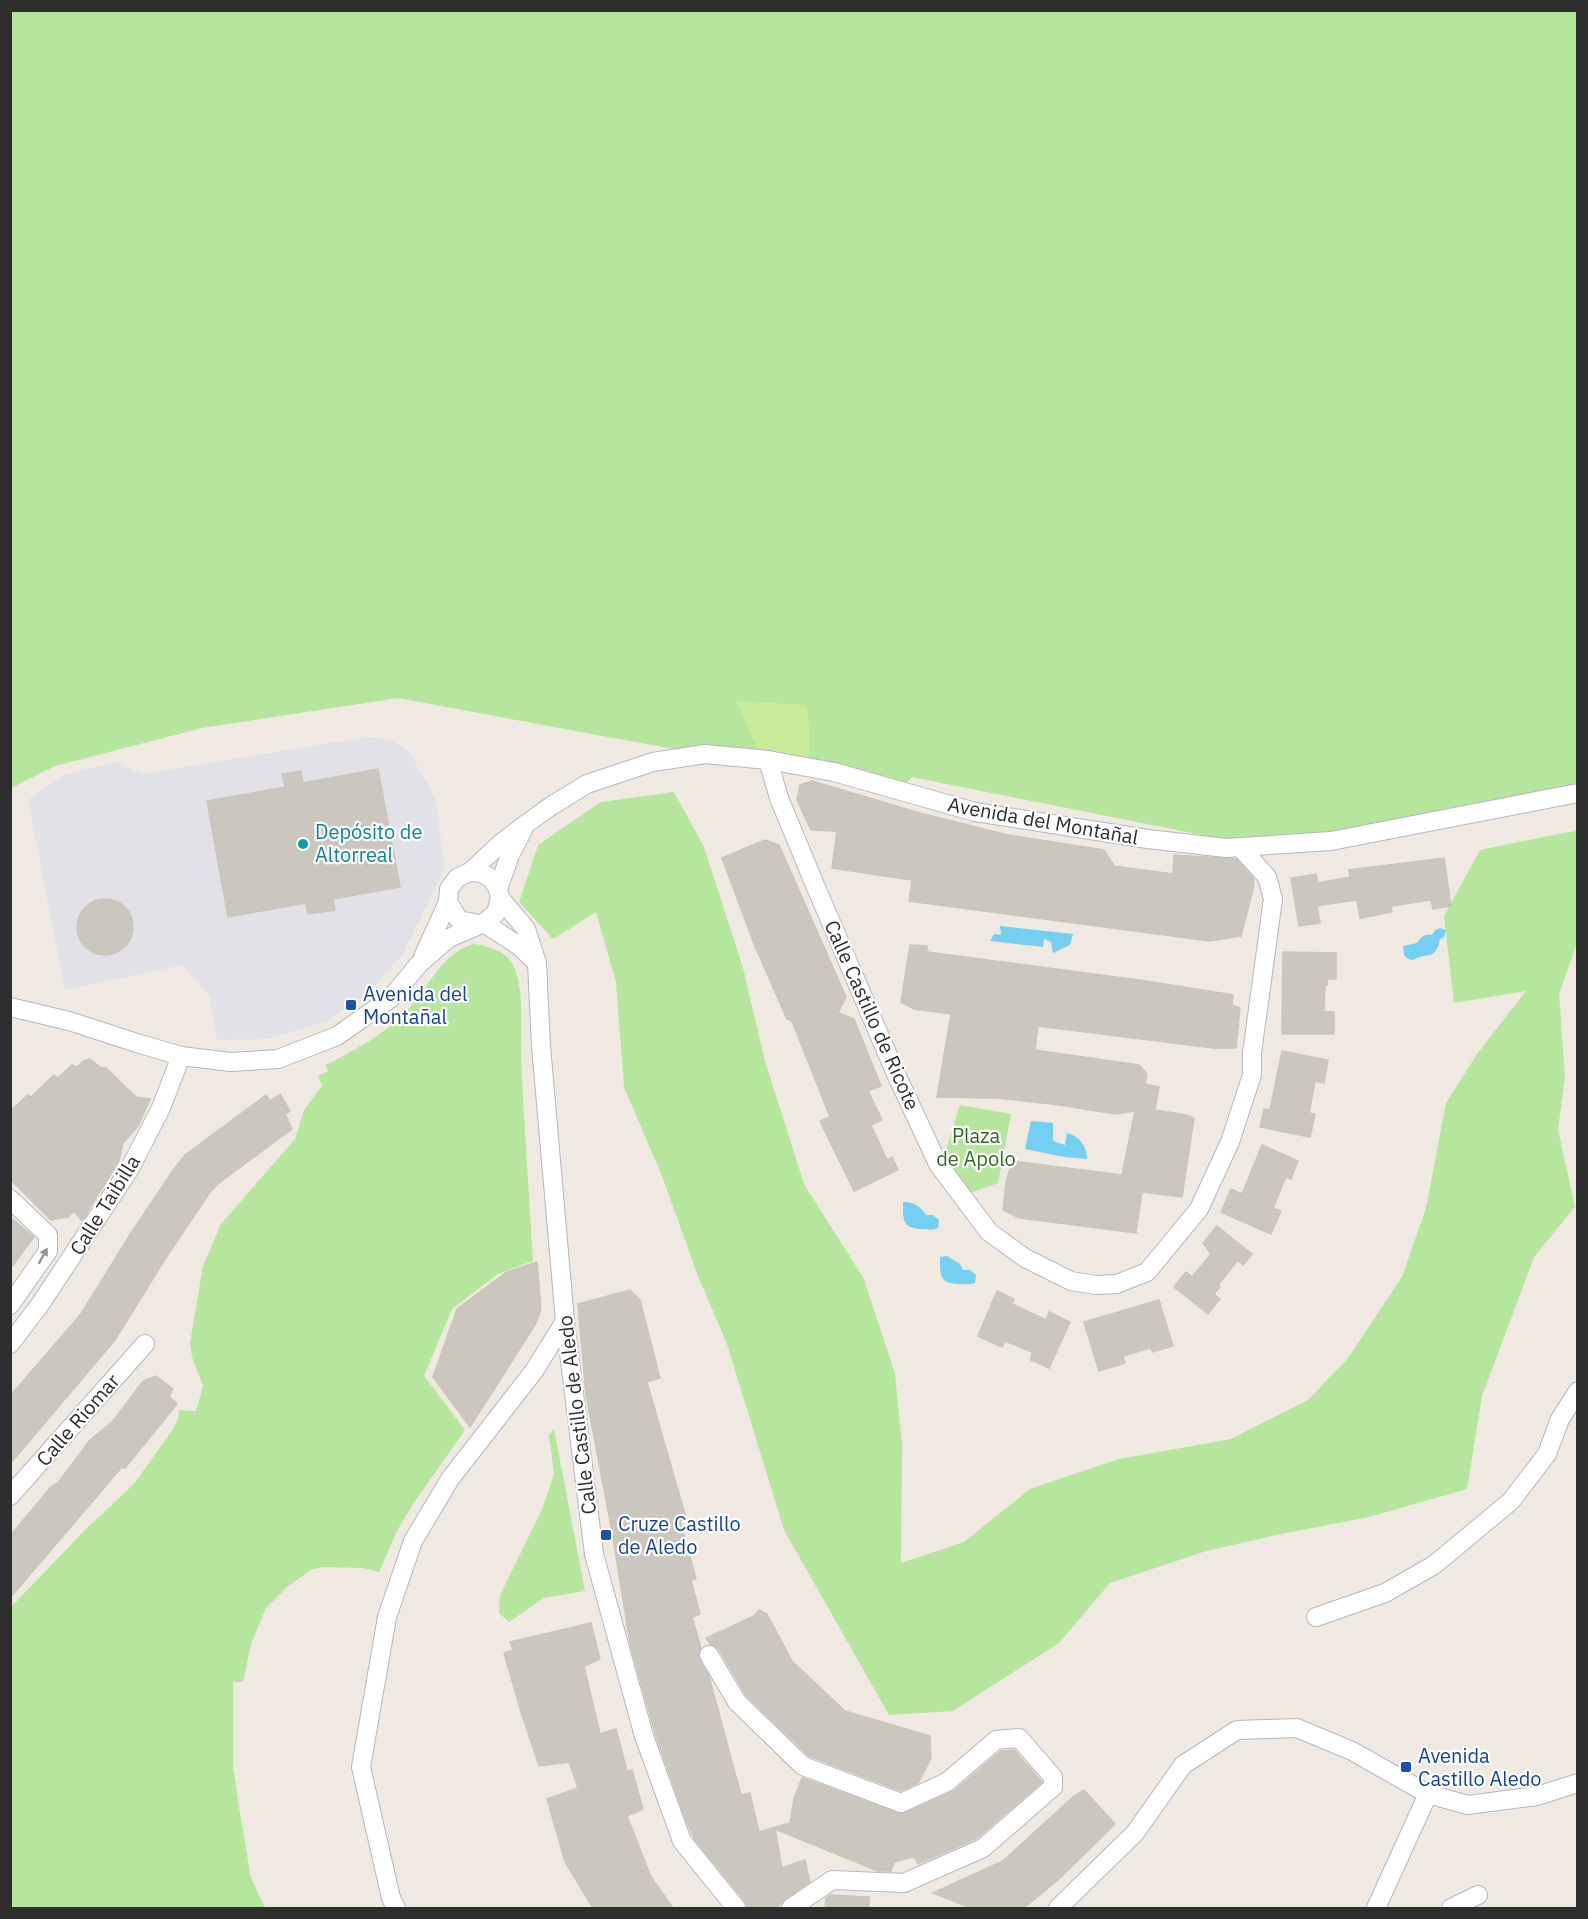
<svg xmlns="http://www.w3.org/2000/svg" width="1588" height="1919" font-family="'IBM Plex Sans',sans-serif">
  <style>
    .industrial { fill: #e3e1e8 }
    .green { fill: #b6e59e }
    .pitch { fill: #c9ec9a }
    .water { fill: #75cff0 }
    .building { fill: #cbc7bf; stroke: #cbc5ba; stroke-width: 1.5 }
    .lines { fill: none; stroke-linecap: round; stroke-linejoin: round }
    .minor-casing { stroke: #b4b7c1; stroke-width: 20 }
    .minor { stroke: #fff; stroke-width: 18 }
    .oneway { fill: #969696 }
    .culture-dot { fill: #0f9aa8; stroke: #fff; stroke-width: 2 }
    .transit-dot { fill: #1a4fb4; stroke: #fff; stroke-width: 2 }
    .labels { text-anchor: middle; stroke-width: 4.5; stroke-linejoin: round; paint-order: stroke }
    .street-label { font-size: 20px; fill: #2e2e2e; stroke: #fff }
    .culture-label { font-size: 20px; fill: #0d838f; stroke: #fff; text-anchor: start }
    .transit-label { font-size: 20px; fill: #164399; stroke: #fff; text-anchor: start }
    .park-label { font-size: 20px; fill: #2c6e1b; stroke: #fff }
  </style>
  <rect width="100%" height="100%" fill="#efe9e1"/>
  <polygon class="industrial" points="369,737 391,740 408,750 435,797 445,868 401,957 365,996 327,1021 269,1039 217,1040 210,997 182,965 65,990 28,800 63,775 117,762 142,774"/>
  <g class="green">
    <polygon points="11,11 1577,11 1577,793 1277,850 912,777 900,791 398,698 202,728 55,766 11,788"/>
    <polygon points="674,792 704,847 743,968 765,1061 804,1184 864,1279 895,1374 902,1444 901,1563 964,1542 1030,1489 1119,1459 1231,1439 1308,1400 1349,1357 1402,1277 1426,1208 1446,1103 1477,1054 1526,991 1454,1003 1444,916 1480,850 1563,833 1577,831 1577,943 1559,994 1565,1077 1558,1130 1575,1207 1534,1257 1482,1396 1467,1489 1369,1517 1276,1535 1206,1551 1110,1583 1059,1643 953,1711 889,1715 784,1530 727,1344 698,1276 662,1176 624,1087 616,982 596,912 553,939 519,902 538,845 601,802"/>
    <path d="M474,944C488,946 506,951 513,965C525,989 520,1029 521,1056C524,1124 529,1193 533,1261L498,1274L452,1309L424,1376L465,1430L413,1504L397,1531L379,1572L363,1568L323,1567L311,1570L287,1587L266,1608L251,1644L243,1682H233V1765L238,1801L251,1878L265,1908H11V1607L86,1529L134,1484L173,1429L178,1419L179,1410L196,1411L203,1386L192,1357L190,1343L203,1266L221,1224L295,1139L304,1110L322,1086L318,1076L328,1071L326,1065C354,1051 381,1036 404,1014C427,992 441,952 474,944Z"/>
    <polygon points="960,1105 1011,1114 998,1183 969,1193 945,1153"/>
    <polygon points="554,1429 585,1591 544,1598 509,1622 499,1613 500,1595 541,1512 554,1474 549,1435"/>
  </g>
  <polygon class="pitch" points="736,701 807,705 809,726 809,767 762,758"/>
  <g class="water">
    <polygon points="1000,926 1073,934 1070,945 1053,953 1051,942 1044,939 1043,947 990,941 994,934 1001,935"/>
    <path d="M1440,928L1446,930L1444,937L1440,939C1435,962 1428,951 1413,960L1408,959L1404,955L1403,946L1417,943C1421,937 1424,934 1432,935L1435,930Z"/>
    <path d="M1031,1121L1053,1123V1141L1065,1145L1067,1133C1079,1136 1087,1146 1087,1159L1064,1157L1025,1149Z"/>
    <path d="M903,1202C912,1201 922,1207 926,1215H933L939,1220L938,1228C931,1231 929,1229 923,1229C902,1229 903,1220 903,1202Z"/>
    <path d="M947,1256L960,1264L963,1270H970L976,1275L975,1283C968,1285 966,1284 960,1284C939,1284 940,1275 940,1257Z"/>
  </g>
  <g class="building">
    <polygon points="378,769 400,887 333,899 335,910 308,914 306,903 228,917 207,801 285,787 282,774 301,771 303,783"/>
    <polygon points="812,781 920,813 1008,835 1104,850 1114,866 1173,874 1174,855 1236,859 1253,878 1254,886 1241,936 1210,941 909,901 912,880 832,868 837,831 811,830 797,800 800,785"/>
    <polygon points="765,840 779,845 846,997 838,1013 854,1019 881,1086 868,1091 882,1120 871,1125 887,1160 892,1157 898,1170 854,1191 820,1121 830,1117 792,1021 787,1019 754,944 722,858"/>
    <polygon points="1444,858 1451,906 1433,909 1431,900 1391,906 1392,912 1360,918 1357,900 1349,901 1317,906 1320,923 1299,926 1291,878 1316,874 1318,883 1350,877 1349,870"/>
    <circle cx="105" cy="927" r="28"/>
    <polygon points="910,945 927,946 927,952 1139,980 1233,995 1232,1005 1240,1008 1236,1048 1213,1048 1038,1026 1035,1050 1139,1065 1147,1074 1145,1084 1159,1087 1155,1110 1186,1115 1194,1118 1182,1197 1142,1192 1136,1233 1020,1218 1003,1210 1006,1183 1012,1161 1122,1175 1135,1111 1115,1114 1060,1105 997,1098 937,1097 951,1014 914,1009 901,1002"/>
    <polygon points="1283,952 1336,953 1336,979 1327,979 1327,985 1325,985 1324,1012 1334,1012 1334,1034 1282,1034"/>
    <polygon points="1282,1051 1328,1060 1324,1083 1315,1081 1309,1113 1315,1114 1310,1137 1260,1127 1264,1109 1270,1110"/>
    <polygon points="90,1059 101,1068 106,1068 136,1097 150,1099 138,1126 123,1143 119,1161 82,1221 74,1211 68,1217 51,1220 10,1179 10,1111 28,1095 31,1097 54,1075 58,1078 72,1065 77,1067 83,1061"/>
    <polygon points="280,1094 290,1111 285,1114 292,1129 219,1183 211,1191 169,1253 115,1340 10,1464 10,1396 81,1314 131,1233 174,1169 185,1155 266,1095 270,1101"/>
    <polygon points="1262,1145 1298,1161 1291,1179 1286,1177 1273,1208 1281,1211 1271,1234 1221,1212 1231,1189 1242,1194"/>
    <polygon points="10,1217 34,1237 10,1269"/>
    <polygon points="1217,1226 1252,1254 1243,1265 1238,1260 1218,1285 1220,1287 1214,1294 1220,1299 1208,1314 1174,1287 1186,1272 1192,1277 1211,1254 1203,1243"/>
    <polygon points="537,1262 541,1310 535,1325 470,1427 433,1377 457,1309 507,1272"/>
    <polygon points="630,1290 640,1300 660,1378 647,1382 686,1518 680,1521 696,1579 691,1580 700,1614 692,1617 701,1648 698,1656 709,1676 741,1795 750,1793 759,1832 790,1823 794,1799 802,1778 902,1814 954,1791 1001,1751 1014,1750 1042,1782 977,1838 918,1864 914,1857 894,1862 891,1871 878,1871 775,1829 782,1868 805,1860 810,1882 785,1899 776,1908 747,1908 745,1901 695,1840 686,1820 655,1733 630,1643 611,1526 586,1395 578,1304"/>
    <polygon points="997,1291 1014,1299 1012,1304 1046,1320 1049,1312 1070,1322 1049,1368 1031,1360 1032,1352 1005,1341 1002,1347 978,1336"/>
    <polygon points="1159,1300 1173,1346 1153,1352 1150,1348 1123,1356 1125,1363 1099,1371 1084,1322"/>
    <polygon points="156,1376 173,1389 169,1396 177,1404 125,1468 121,1468 10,1598 10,1536 51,1487 58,1483 90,1440 113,1421 143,1381"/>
    <polygon points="759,1610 767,1614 792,1661 845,1711 930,1736 931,1758 918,1783 901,1791 809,1756 746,1695 719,1649 710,1644 706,1638 754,1616"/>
    <polygon points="591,1623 600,1659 584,1666 600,1734 616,1729 627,1771 632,1770 643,1809 627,1816 651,1877 673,1908 593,1908 565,1862 547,1799 578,1788 569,1762 539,1766 521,1712 504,1653 513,1650 510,1642"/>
    <polygon points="1084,1790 1115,1824 1058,1880 1024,1908 965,1908 966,1906 933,1893 1003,1861 1074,1796"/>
    <polygon points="830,1895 869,1897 869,1908 825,1908 826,1898"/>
  </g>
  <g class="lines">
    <g class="minor-casing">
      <g id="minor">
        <polyline points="768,760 779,798 812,878 896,1074 938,1164 989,1232 1025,1258 1071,1281 1096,1285 1117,1284 1147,1272 1199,1209 1230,1142 1252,1075 1252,1053 1273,899 1267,877 1240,847"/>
        <polyline points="470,872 500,844 526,824 551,806 587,784 653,762 705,754 768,760 834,772 975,812 1148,839 1226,848 1331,841 1578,793"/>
        <polyline points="498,889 510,855 523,830"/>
        <polyline points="500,898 526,929 537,963 541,1046 565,1321 594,1554 644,1736 682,1841 736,1908"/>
        <polyline points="484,923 519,946 535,961"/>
        <polyline points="423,957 448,902"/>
        <polyline points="10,1007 69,1021 140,1044 181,1056 231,1062 278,1059 337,1036 391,998 419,964 449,938 484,923 496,913 500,898 498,889 492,879 482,873 470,872 457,878 449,889 448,902 459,920 479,924"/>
        <polyline points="10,1199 48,1235 48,1251 10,1305"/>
        <polyline points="10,1344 39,1306 129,1170 161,1108 181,1056"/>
        <polyline points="10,1496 145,1344"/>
        <polyline points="1316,1617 1385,1593 1434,1565 1511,1501 1547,1454 1560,1419 1578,1391"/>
        <polyline points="709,1655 737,1702 803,1766 901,1803 947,1782 996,1740 1019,1738 1053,1777 1053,1787 983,1848 904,1883 832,1880 791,1908"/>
        <polyline points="396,1908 391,1898 361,1767 387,1617 413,1541 450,1479 534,1371 565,1321"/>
        <polyline points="1058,1908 1135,1833 1183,1765 1237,1730 1297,1728 1352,1751 1428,1794 1468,1805 1537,1796 1578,1783"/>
        <polyline points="1376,1908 1428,1794"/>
        <polyline points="1451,1908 1478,1895"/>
      </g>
    </g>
    <use href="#minor" class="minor"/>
  </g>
  <defs><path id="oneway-solid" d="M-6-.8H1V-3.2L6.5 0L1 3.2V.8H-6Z" transform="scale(1.5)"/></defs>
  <use class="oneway" href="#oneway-solid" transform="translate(43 1256) rotate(-61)"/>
  <circle class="culture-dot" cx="303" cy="844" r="6"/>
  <g class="transit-dot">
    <rect x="345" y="999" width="12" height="12" rx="3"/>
    <rect x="600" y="1529" width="12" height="12" rx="3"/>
    <rect x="1400" y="1761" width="12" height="12" rx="3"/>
  </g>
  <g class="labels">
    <g class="street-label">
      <text transform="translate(1043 821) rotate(10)" y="7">Avenida del Montañal</text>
      <text transform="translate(872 1015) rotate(66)" y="7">Calle Castillo de Ricote</text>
      <text transform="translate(105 1205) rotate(-58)" y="7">Calle Taibilla</text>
      <text transform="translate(577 1415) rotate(-97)" y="7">Calle Castillo de Aledo</text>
      <text transform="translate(78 1420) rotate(-49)" y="7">Calle Riomar</text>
    </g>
    <g class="culture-label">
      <text x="315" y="839">Depósito de<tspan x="315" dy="23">Altorreal</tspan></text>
    </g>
    <g class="transit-label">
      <text x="363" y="1001">Avenida del<tspan x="363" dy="23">Montañal</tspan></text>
      <text x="618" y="1531">Cruze Castillo<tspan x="618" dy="23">de Aledo</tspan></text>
      <text x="1418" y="1763">Avenida<tspan x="1418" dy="23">Castillo Aledo</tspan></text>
    </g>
    <g class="park-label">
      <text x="976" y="1143">Plaza<tspan x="976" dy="23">de Apolo</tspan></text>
    </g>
  </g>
  <rect width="1588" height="1919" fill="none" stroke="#2e2e2e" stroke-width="24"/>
</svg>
